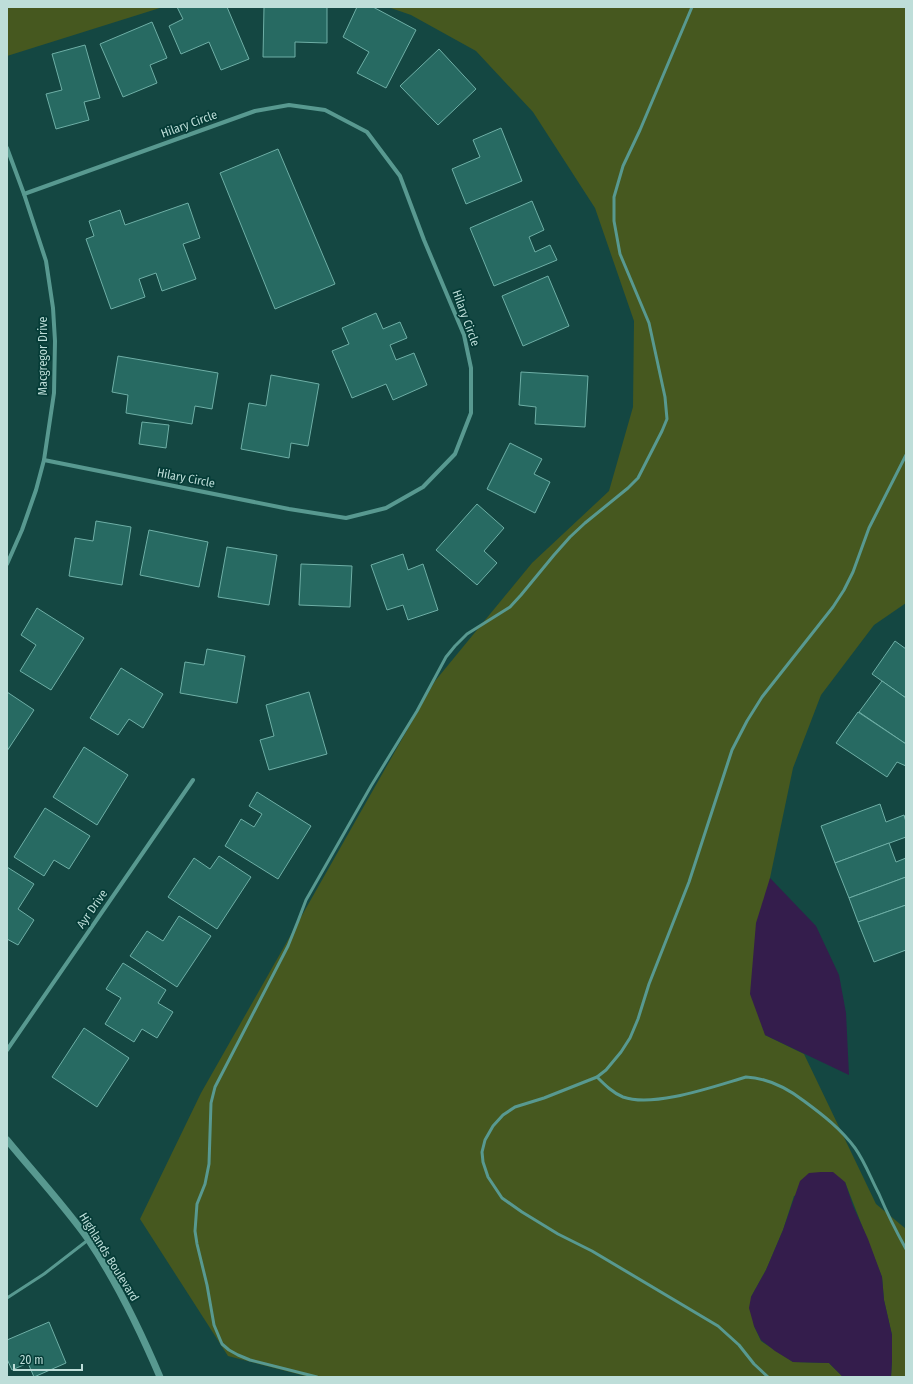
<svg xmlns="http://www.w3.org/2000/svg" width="913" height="1384" font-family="'Fira Sans Condensed',sans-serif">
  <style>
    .green { fill: #46581f }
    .water { fill: #341d4c }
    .building { fill: #276a62; stroke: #6eafa6 }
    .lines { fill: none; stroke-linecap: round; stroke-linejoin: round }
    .service { stroke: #589990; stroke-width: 3 }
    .minor { stroke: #589990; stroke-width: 4 }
    .tertiary { stroke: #589990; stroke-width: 7 }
    .labels { text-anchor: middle; stroke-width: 3.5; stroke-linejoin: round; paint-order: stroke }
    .street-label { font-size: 12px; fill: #beded9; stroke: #053c37 }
  </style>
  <rect width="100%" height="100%" fill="#144742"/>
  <g class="green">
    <polygon points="7,7 163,7 7,56"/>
    <polygon points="388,7 906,7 906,603 874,625 821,695 793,768 770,878 765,1035 804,1054 876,1204 906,1229 906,1377 891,1377 892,1361 892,1335 884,1300 882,1277 845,1182 794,1196 783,1230 766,1270 751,1297 754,1326 761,1341 793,1362 829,1363 843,1377 309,1377 228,1356 140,1219 201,1093 435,681 532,563 609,491 633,407 634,321 595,208 533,112 476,51 411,15"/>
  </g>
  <g class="water">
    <polygon points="770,878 816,926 839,975 846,1013 849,1075 765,1035 750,994 756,923"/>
    <polygon points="821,1172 833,1172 845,1182 853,1206 868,1239 882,1277 884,1300 892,1335 892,1361 891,1377 843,1377 829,1363 793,1362 775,1351 761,1340 754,1326 749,1308 751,1297 766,1270 783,1230 800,1181 809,1173"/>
  </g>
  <g class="building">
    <polygon points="177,7 227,7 249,59 221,70 209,42 181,54 169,26 183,19"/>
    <polygon points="264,7 327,7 327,43 295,42 295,57 263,57"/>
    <polygon points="357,7 373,7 416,30 386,88 357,73 369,52 343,37"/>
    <polygon points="152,22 167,58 150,65 157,83 123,97 100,44"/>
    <polygon points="85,45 100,98 84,102 89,120 56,129 46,94 62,90 52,54"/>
    <polygon points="439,49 476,89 438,125 400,86"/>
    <polygon points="501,128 522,181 466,204 452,169 480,157 473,140"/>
    <polygon points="278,149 335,284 275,309 220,173"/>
    <polygon points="532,201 544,230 529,237 535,252 550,245 557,260 494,286 470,228"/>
    <polygon points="188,203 200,238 183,244 196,279 162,291 156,273 139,279 145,297 111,309 86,239 94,236 89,221 120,210 125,225"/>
    <polygon points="548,276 569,326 523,346 502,296"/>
    <polygon points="376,313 383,329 400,322 407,338 390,345 396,360 414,353 427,385 393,400 386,384 352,398 332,351 349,344 342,328"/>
    <polygon points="118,356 218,373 212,409 195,406 192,424 126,413 128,395 112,392"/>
    <polygon points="521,372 588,376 585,427 535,424 536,407 519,405"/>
    <polygon points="271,375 319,384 308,446 291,443 289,458 241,449 249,403 266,406"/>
    <polygon points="142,422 169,425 166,448 139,444"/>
    <polygon points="510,443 542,459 534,474 550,482 535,513 487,489"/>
    <polygon points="477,504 504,528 484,551 497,563 477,585 436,550"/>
    <polygon points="96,521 131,527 122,585 69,576 75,538 93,541"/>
    <polygon points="149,530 208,542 199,587 140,575"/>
    <polygon points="227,547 277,555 269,605 218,597"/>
    <polygon points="403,554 408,570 423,564 438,610 408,620 403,605 387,610 371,565"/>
    <polygon points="301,564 352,566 350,607 299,605"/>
    <polygon points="37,608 84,638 51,690 20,671 36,645 21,635"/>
    <polygon points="895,641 906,649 906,698 872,674"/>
    <polygon points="207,649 245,656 237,703 180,693 185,662 204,665"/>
    <polygon points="121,668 163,694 143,728 129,719 118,735 90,718"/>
    <polygon points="882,681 906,698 906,744 859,712"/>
    <polygon points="7,692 34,710 7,751"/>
    <polygon points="309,692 327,754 269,770 260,740 274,736 266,705"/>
    <polygon points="858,712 906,744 906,766 897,762 887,777 836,743"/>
    <polygon points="84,747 128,775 97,825 53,797"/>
    <polygon points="257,792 311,826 278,879 225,846 241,819 254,827 262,814 249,806"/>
    <polygon points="880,804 886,822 904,815 906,822 906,837 835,863 821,826"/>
    <polygon points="45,808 90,836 69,869 54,860 44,876 14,857"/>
    <polygon points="889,843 896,862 906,858 906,877 849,898 835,863"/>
    <polygon points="219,856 251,877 217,929 168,897 194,858 210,869"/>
    <polygon points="7,867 34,884 18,909 34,920 18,945 7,939"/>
    <polygon points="906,877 906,905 858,922 849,898"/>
    <polygon points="906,905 906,950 874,962 858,922"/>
    <polygon points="179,916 211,936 177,987 130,956 147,931 163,941"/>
    <polygon points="123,963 166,990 158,1003 173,1012 157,1038 142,1029 134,1042 105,1024 121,998 106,989"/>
    <polygon points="84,1028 129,1058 97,1107 52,1077"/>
    <polygon points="49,1322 66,1363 34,1377 28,1363 12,1370 7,1359 7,1340"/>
  </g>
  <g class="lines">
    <g class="service">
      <path d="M597,1077C605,1085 613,1093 623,1097C654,1108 715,1086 746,1077C768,1078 787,1088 804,1101C823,1115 841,1129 855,1148C865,1162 871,1179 879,1194C887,1213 896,1231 906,1249"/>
      <polyline points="7,1298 44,1274 88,1240"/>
      <polyline points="317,1377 250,1360 238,1355 229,1350 222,1344 214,1325 207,1285 197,1244 195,1231 197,1204 205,1184 209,1164 211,1103 215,1087 288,946 298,921 306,900 371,786 417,711 446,657 455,646 467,634 510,607 521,595 554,555 570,537 585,523 628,488 638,478 662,431 667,419 665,397 649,323 620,254 614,221 614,197 623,166 640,130 692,7"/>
      <polyline points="768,1377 754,1364 739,1345 718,1326 592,1251 558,1234 522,1212 502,1198 488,1177 483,1162 482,1152 485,1140 493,1126 503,1115 515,1107 544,1098 597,1077 606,1070 621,1052 630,1038 638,1019 649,984 689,882 732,750 747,721 762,697 833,607 844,590 853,572 869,528 906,455"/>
    </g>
    <g class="minor">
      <polyline points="7,148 24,194 46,261 53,308 55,341 54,393 44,460 36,490 22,530 7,564"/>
      <polyline points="24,194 255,111 289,105 325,110 367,132 400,176 424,240 464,335 471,368 471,413 455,454 423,487 386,508 346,518 289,509 44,460"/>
      <polyline points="7,1050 193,780"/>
    </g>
    <path class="tertiary" d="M7,1140C34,1173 63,1204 88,1239C117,1282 140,1330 160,1377"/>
  </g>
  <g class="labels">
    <g class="street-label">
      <text transform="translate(189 124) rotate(-20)" y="4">Hilary Circle</text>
      <text transform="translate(466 318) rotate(70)" y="4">Hilary Circle</text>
      <text transform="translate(43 356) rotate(-90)" y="4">Macgregor Drive</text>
      <text transform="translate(186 478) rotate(11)" y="4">Hilary Circle</text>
      <text transform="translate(92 909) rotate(-55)" y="4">Ayr Drive</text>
      <text transform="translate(109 1257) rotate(58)" y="4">Highlands Boulevard</text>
    </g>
  </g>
  <rect width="913" height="1384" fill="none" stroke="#beded9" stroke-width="16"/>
  <path d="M14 1364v6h68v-6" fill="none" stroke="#beded9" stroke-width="2"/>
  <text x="20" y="1364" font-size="12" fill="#beded9" stroke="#053c37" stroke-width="3" paint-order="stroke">20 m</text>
</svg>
